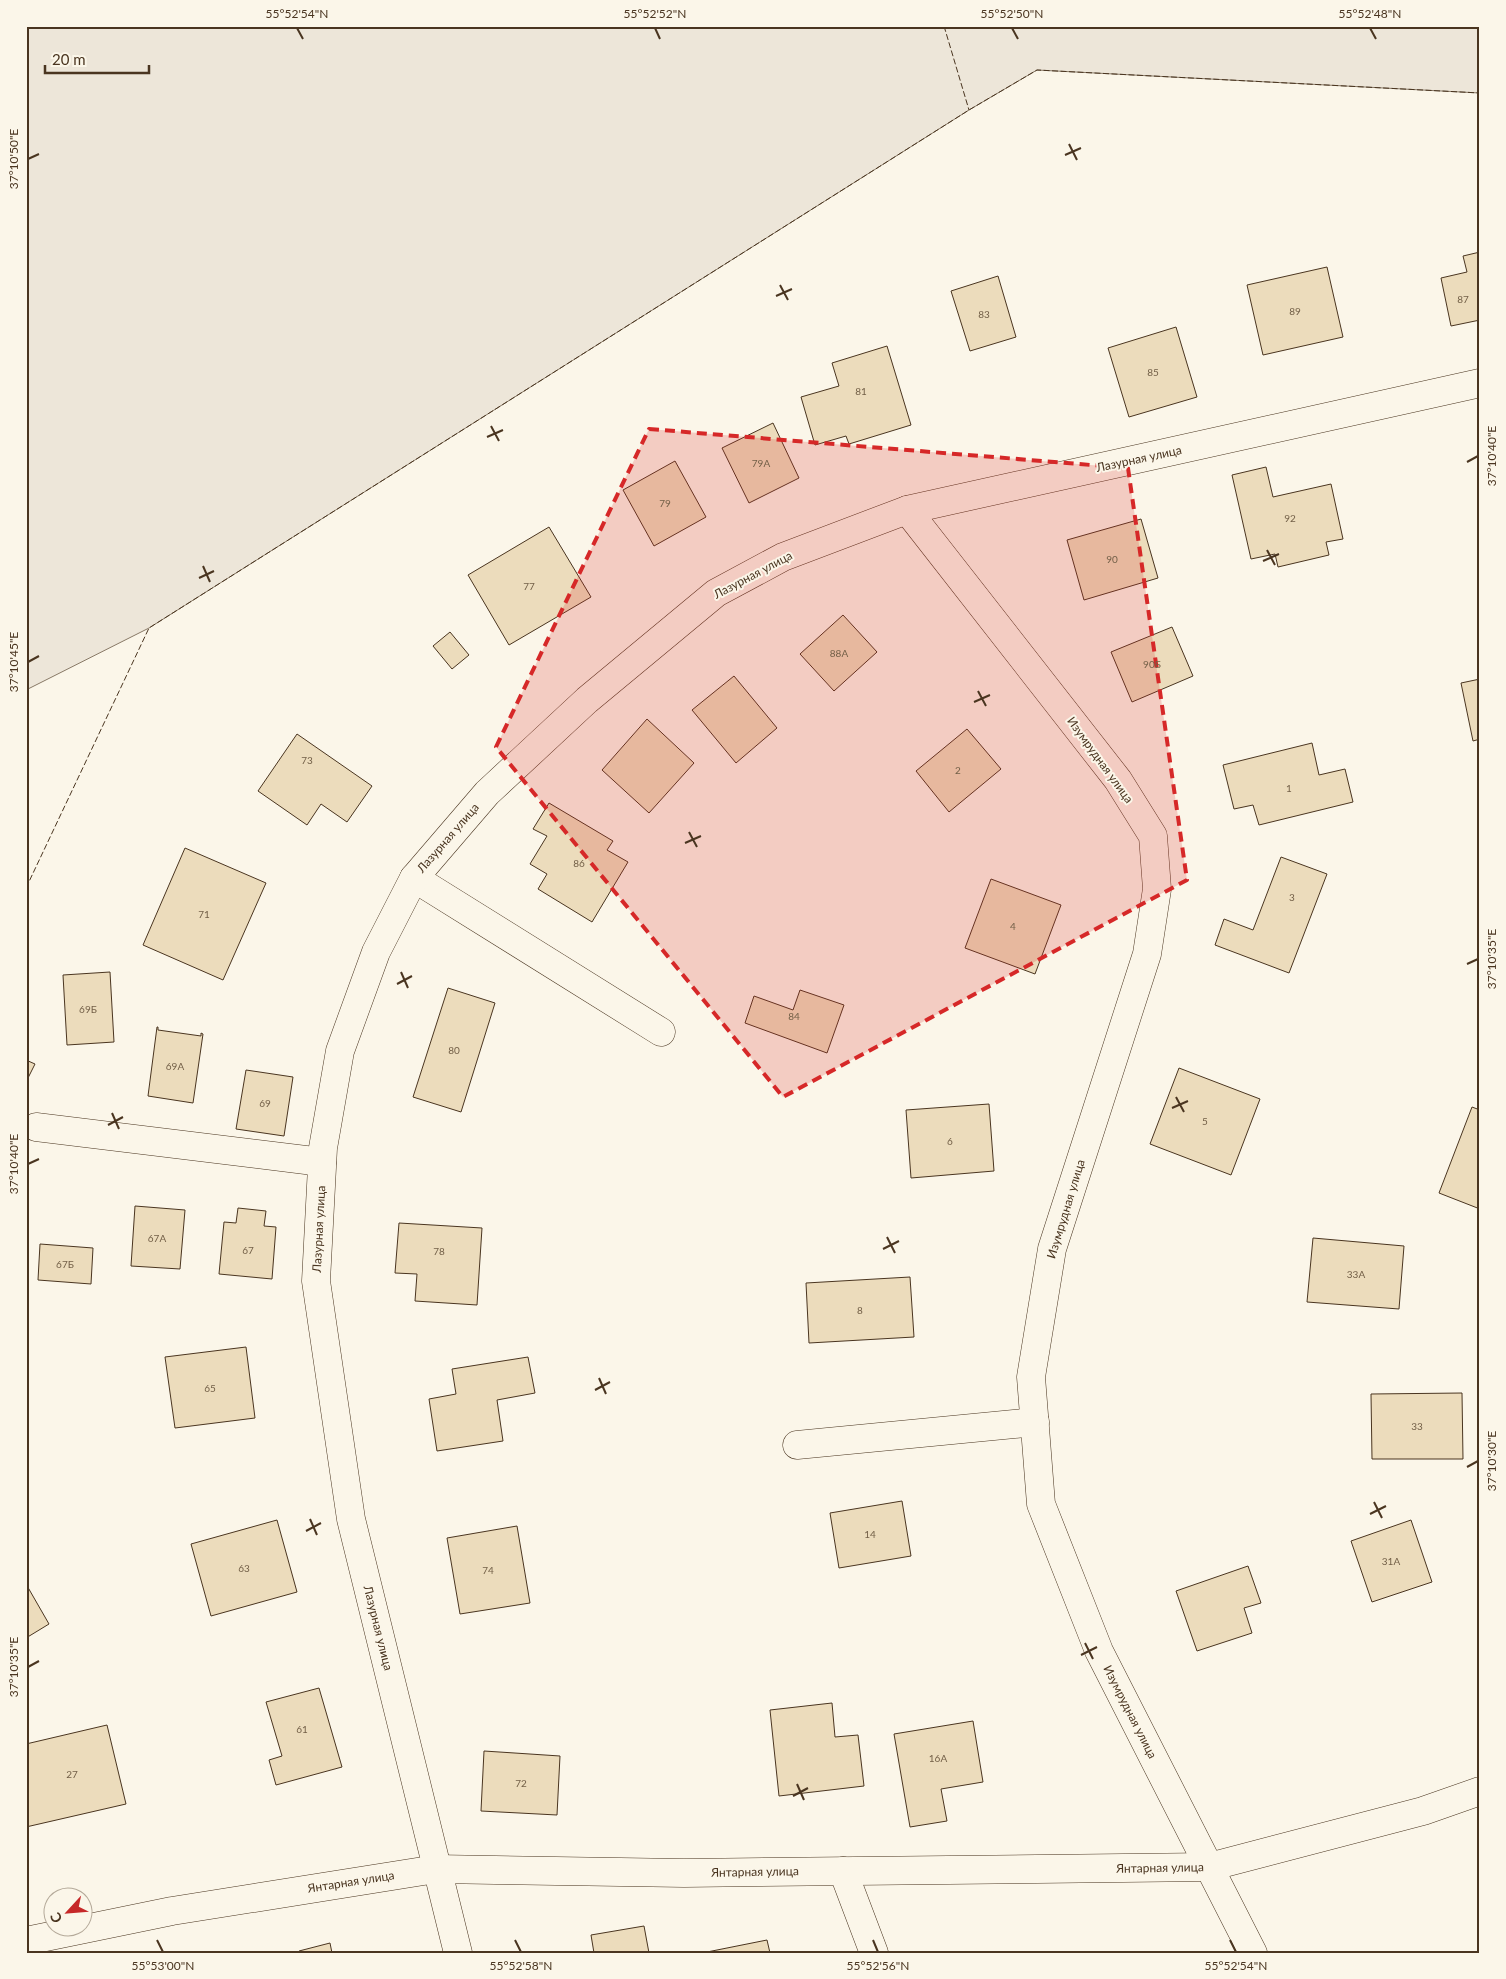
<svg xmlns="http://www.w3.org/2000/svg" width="1506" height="1979" font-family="Lato,sans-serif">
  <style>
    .green { fill: #ede6d9; stroke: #887966 }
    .building { fill: #ecdcbc; stroke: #4a3520 }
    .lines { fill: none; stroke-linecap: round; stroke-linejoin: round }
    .minor-casing { stroke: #4a3520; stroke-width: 29 }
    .minor { stroke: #fbf6e9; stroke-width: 28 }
    .fence { stroke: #4a3520; stroke-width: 1; stroke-dasharray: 6 2.5; stroke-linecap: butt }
    .marked { fill: #d62828; fill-opacity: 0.2; stroke: #d62828; stroke-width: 4; stroke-dasharray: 10 6; stroke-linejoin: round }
    .ticks { fill: none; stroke: #4a3520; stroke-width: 2 }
    .labels { text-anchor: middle; stroke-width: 4; stroke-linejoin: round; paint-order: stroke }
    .number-label { font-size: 10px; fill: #725f47 }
    .street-label { font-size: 12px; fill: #4a3520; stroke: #fbf6e9 }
    .neatline { fill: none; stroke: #4a3520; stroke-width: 2 }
    .ticks-label { font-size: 12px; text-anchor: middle; fill: #4a3520 }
  </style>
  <rect width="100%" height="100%" fill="#fbf6e9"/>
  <polygon class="green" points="26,26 1480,26 1480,93 1037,70 969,110 149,628 26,690"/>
  <g class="building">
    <polygon points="1480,252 1480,320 1451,326 1441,278 1467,272 1463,256"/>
    <polygon points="1327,267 1343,337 1263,355 1247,285"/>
    <polygon points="998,276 1016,337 970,351 951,291"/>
    <polygon points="1176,327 1197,397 1129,417 1108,348"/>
    <polygon points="887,346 911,425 849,444 846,436 815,445 801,397 839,386 832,363"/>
    <polygon points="773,423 799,478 749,503 722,448"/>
    <polygon points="675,461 706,517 654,546 623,490"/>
    <polygon points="1266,467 1273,497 1331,484 1343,539 1326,542 1329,555 1278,567 1275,554 1251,559 1232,475"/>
    <polygon points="1141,519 1158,578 1084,600 1067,540"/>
    <polygon points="549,527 591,597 509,645 468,575"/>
    <polygon points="843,615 877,652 834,691 800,654"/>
    <polygon points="1172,627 1193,676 1132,702 1111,652"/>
    <polygon points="450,632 469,655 452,669 433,646"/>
    <polygon points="734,676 777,728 736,763 692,710"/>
    <polygon points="1480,679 1480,739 1473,741 1461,683"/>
    <polygon points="647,719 694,763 649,813 602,770"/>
    <polygon points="967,729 1001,769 949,812 916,771"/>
    <polygon points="297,734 372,786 347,822 321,804 307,825 258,791"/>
    <polygon points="1312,743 1319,775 1345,769 1353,802 1259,825 1253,805 1234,809 1223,765"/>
    <polygon points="549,803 613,841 607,850 628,862 592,922 538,889 547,874 530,864 547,836 533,829"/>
    <polygon points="185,848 266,883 223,980 143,945"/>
    <polygon points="1281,857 1327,874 1289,973 1215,945 1224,919 1253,930"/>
    <polygon points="991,879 1061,905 1035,974 965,948"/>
    <polygon points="110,972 114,1042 67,1045 63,975"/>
    <polygon points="448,988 495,1003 461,1112 413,1097"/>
    <polygon points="800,990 844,1005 827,1053 745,1023 754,996 793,1010"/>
    <polygon points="157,1027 158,1027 158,1030 201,1036 201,1033 203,1034 193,1103 148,1096"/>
    <polygon points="26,1060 35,1064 26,1082"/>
    <polygon points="1179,1068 1260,1099 1231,1175 1150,1144"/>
    <polygon points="246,1070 293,1077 284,1136 236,1129"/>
    <polygon points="989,1104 994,1171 911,1178 906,1110"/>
    <polygon points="1472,1107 1480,1110 1480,1209 1439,1193"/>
    <polygon points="135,1206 185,1210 180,1269 131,1266"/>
    <polygon points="238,1208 266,1211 264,1226 276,1227 272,1279 219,1274 224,1222 236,1223"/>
    <polygon points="399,1223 482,1228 477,1305 415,1301 417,1274 395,1273"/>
    <polygon points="1313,1238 1404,1246 1399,1309 1307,1302"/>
    <polygon points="40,1244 93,1248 91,1284 38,1280"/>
    <polygon points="910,1277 914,1337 809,1343 806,1283"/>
    <polygon points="246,1347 255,1418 175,1428 165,1357"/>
    <polygon points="528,1357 535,1393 497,1400 503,1441 437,1451 429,1399 456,1394 452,1369"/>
    <polygon points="1462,1393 1463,1459 1372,1459 1371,1394"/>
    <polygon points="902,1501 911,1556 839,1568 830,1513"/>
    <polygon points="277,1520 297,1592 211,1616 191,1544"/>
    <polygon points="1411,1520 1432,1582 1372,1602 1351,1541"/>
    <polygon points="517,1526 530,1603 460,1614 447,1538"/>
    <polygon points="1248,1566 1261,1603 1244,1608 1252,1633 1197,1651 1176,1591"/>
    <polygon points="26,1584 49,1624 26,1638"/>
    <polygon points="319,1688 342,1767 276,1785 269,1760 282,1756 266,1702"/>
    <polygon points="832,1703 835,1737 858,1735 864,1786 779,1796 770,1710"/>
    <polygon points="973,1721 983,1782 941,1789 947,1821 910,1827 894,1734"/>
    <polygon points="107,1725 126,1804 26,1827 26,1744"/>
    <polygon points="484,1751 560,1756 557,1815 481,1811"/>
    <polygon points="644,1926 649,1953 594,1953 591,1935"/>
    <polygon points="767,1940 770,1953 702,1953"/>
    <polygon points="330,1943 332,1953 300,1953 299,1951"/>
  </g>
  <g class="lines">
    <g class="minor-casing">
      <g id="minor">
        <polyline points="907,510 1118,780 1153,836 1157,889 1147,954 1052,1249 1031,1377 1041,1504 1099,1651 1253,1953"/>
        <polyline points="414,878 661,1032"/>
        <polyline points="36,1127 322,1162"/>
        <polyline points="797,1445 1035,1422"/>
        <polyline points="843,1871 874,1953"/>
        <polyline points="26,1941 172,1911 436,1869 684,1873 1209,1867 1423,1811 1480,1791"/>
        <polyline points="458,1953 351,1519 316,1281 323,1148 340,1051 376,952 414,878 487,793 587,700 716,593 783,557 907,510 1480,383"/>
      </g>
    </g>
    <use href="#minor" class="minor"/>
    <g class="fence">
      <polyline points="944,26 969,110"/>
      <polyline points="26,888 149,628 969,110 1037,70 1480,93"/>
    </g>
  </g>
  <path class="marked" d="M649,429L1128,468L1187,880L783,1097L496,747Z"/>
  <path class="ticks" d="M297,28L303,39M655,28L660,39M1012,28L1018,39M1370,28L1376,39M1069,144L1077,160M1065,155L1081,148M28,159L39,154M780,285L788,300M776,296L792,289M491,426L499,441M487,437L503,430M1467,462L1478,456M1267,550L1275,565M1263,561L1279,554M203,566L210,582M199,578L214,571M28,662L39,656M978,691L986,706M974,702L990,695M689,832L697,847M685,843L701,836M1467,964L1478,959M401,972L408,988M397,984L412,976M1176,1097L1184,1112M1172,1108L1188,1101M112,1113L119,1129M108,1125L123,1117M28,1164L39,1159M887,1237L895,1253M883,1249L899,1241M599,1378L606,1394M595,1390L610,1382M1467,1467L1478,1461M1374,1502L1382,1518M1370,1514L1386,1506M310,1519L317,1535M306,1531L321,1523M1085,1643L1093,1659M1081,1655L1097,1647M28,1667L39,1661M797,1784L804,1800M793,1796L808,1788M157,1940L163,1952M515,1940L521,1952M873,1940L878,1952M1230,1940L1236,1952"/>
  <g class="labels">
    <g class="number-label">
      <text x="1463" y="303">87</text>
      <text x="1295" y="315">89</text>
      <text x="984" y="318">83</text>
      <text x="1153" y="376">85</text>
      <text x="861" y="395">81</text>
      <text x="761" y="467">79А</text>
      <text x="665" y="507">79</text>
      <text x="1290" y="522">92</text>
      <text x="1112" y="563">90</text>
      <text x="529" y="590">77</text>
      <text x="839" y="657">88А</text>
      <text x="1152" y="668">90Б</text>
      <text x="307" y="764">73</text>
      <text x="958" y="774">2</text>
      <text x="1289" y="792">1</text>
      <text x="579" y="867">86</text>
      <text x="1292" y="901">3</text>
      <text x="204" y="918">71</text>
      <text x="1013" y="930">4</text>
      <text x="88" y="1013">69Б</text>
      <text x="794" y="1020">84</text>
      <text x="454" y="1054">80</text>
      <text x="175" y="1070">69А</text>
      <text x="265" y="1107">69</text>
      <text x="1205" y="1125">5</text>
      <text x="950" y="1145">6</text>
      <text x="157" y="1242">67А</text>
      <text x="248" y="1254">67</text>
      <text x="439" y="1255">78</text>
      <text x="65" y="1268">67Б</text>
      <text x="1356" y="1278">33А</text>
      <text x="860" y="1314">8</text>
      <text x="210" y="1392">65</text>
      <text x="1417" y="1430">33</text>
      <text x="870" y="1538">14</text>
      <text x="1391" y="1565">31А</text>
      <text x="244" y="1572">63</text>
      <text x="488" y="1574">74</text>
      <text x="302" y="1733">61</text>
      <text x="938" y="1762">16А</text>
      <text x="72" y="1778">27</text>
      <text x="521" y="1787">72</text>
    </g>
    <g class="street-label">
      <text transform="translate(1139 459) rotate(-12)" y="4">Лазурная улица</text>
      <text transform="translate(753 575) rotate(-28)" y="4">Лазурная улица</text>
      <text transform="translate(1100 760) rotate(54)" y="4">Изумрудная улица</text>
      <text transform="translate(448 838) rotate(-49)" y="4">Лазурная улица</text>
      <text transform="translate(1066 1209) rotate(-73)" y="4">Изумрудная улица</text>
      <text transform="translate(319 1229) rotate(-87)" y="4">Лазурная улица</text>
      <text transform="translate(378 1628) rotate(76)" y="4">Лазурная улица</text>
      <text transform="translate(1130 1712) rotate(63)" y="4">Изумрудная улица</text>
      <text transform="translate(1160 1868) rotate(-1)" y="4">Янтарная улица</text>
      <text transform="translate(755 1872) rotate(-1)" y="4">Янтарная улица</text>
      <text transform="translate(351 1882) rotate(-9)" y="4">Янтарная улица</text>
    </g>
  </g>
  <rect width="1506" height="1979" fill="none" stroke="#fbf6e9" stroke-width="55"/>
  <g transform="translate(68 1912) rotate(244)"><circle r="24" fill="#fbf6e9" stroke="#b4a999"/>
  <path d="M0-4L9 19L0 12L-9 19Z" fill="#c62828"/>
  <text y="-8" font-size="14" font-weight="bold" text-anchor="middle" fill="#4a3520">С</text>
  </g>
  <path d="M45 65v8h104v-8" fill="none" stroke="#4a3520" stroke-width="2.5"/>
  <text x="52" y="65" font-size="15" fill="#4a3520" stroke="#fbf6e9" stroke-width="4" paint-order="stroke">20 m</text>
  <rect x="28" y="28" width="1450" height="1924" class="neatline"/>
  <g class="ticks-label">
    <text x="297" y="18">55°52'54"N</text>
    <text x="655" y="18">55°52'52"N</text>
    <text x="1012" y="18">55°52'50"N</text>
    <text x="1370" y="18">55°52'48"N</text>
    <text transform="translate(14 159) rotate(-90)" y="4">37°10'50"E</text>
    <text transform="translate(1492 456) rotate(-90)" y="4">37°10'40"E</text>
    <text transform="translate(14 662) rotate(-90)" y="4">37°10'45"E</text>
    <text transform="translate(1492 959) rotate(-90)" y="4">37°10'35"E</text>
    <text transform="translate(14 1164) rotate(-90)" y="4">37°10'40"E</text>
    <text transform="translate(1492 1461) rotate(-90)" y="4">37°10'30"E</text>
    <text transform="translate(14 1667) rotate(-90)" y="4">37°10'35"E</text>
    <text x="163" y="1970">55°53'00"N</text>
    <text x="521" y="1970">55°52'58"N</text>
    <text x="878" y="1970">55°52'56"N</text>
    <text x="1236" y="1970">55°52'54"N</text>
  </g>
</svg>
